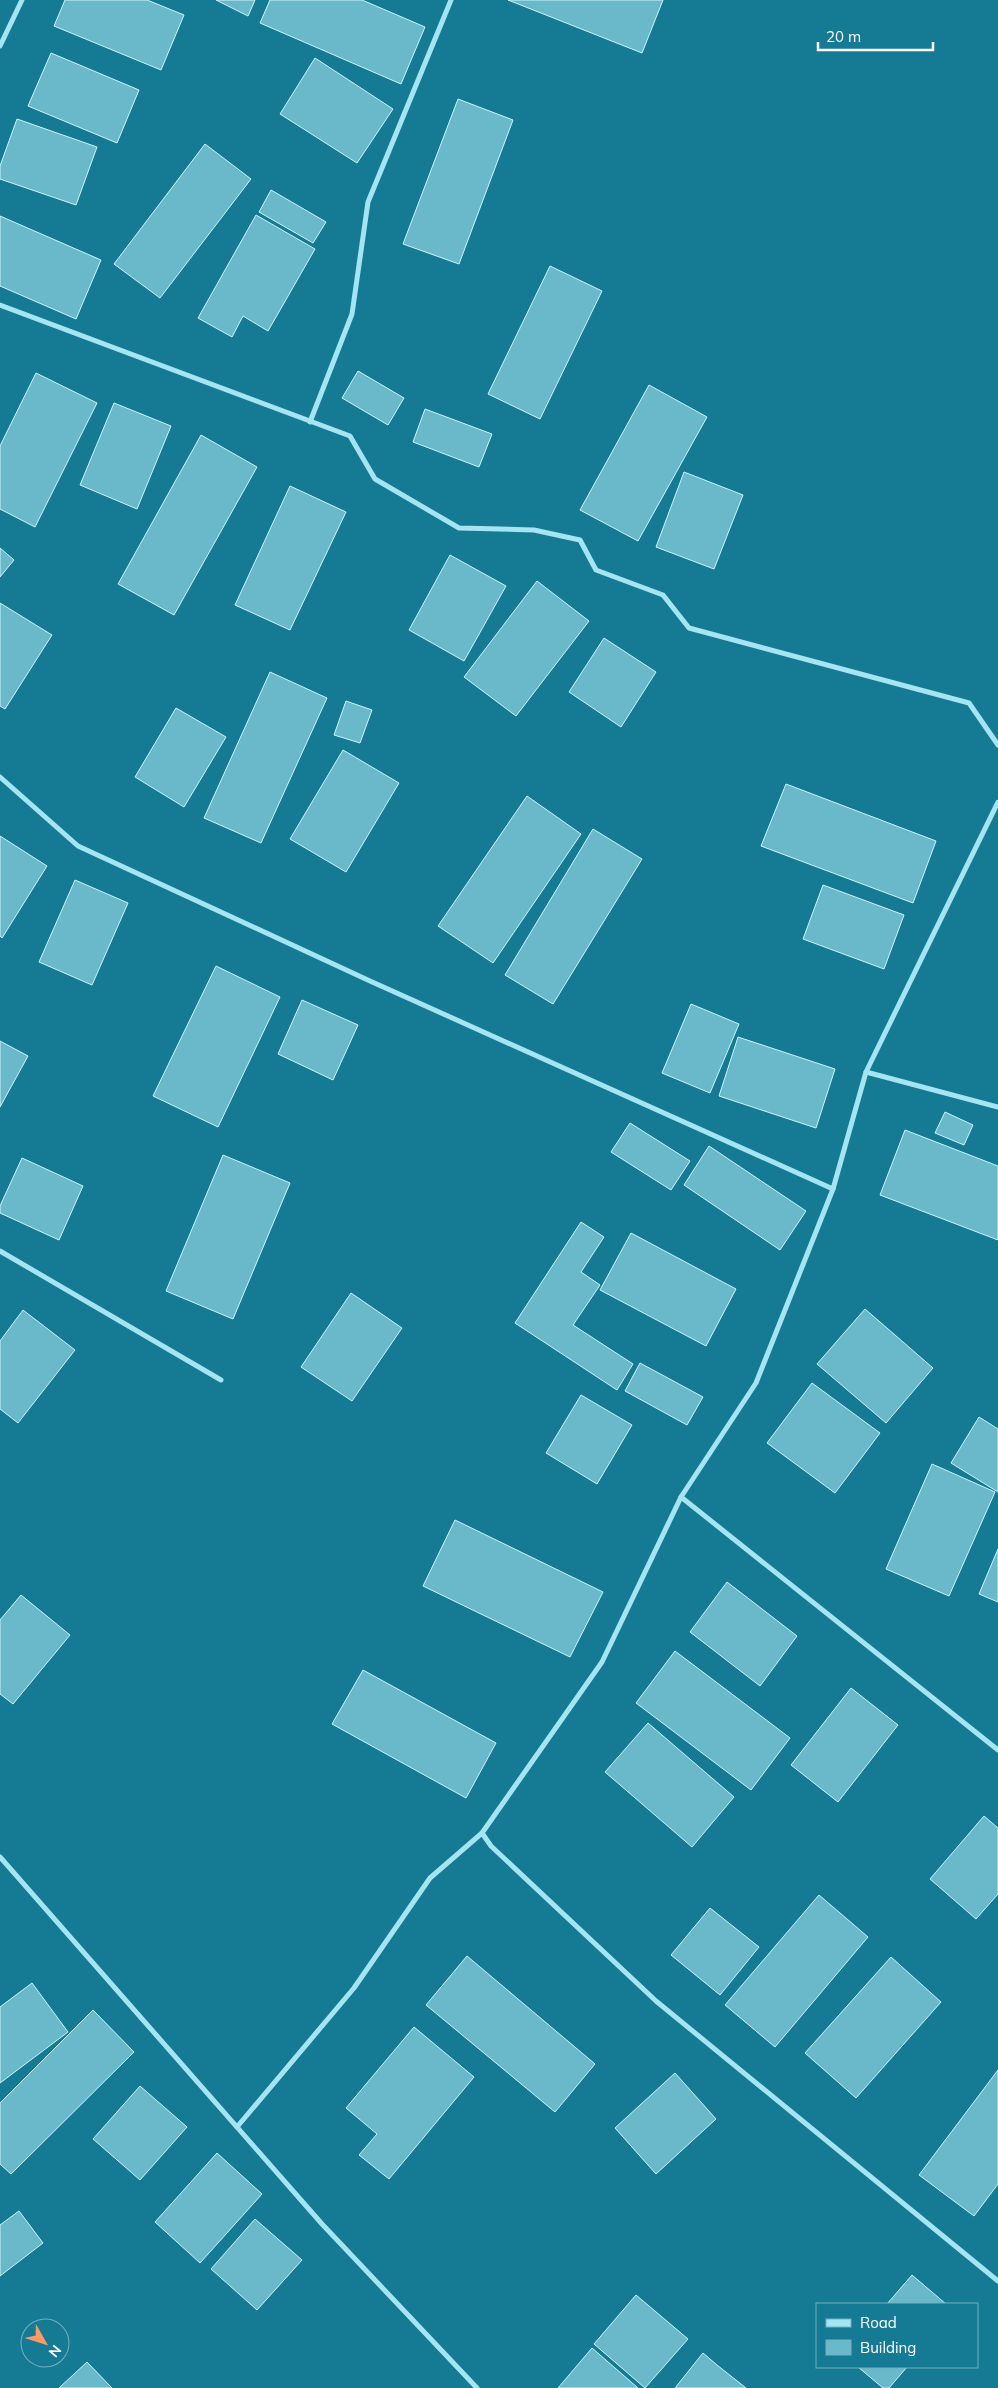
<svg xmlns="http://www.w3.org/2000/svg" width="998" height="2388" font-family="Mulish,sans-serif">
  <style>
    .building { fill: #69b9cb; stroke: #ccf4fc }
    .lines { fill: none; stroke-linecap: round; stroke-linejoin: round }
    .minor { stroke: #a5e4f1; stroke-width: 5 }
  </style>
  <rect width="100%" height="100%" fill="#157b94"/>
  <g class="building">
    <polygon points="65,0 147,0 184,15 161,70 54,26"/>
    <polygon points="216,0 255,0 248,16"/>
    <polygon points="270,0 362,0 425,27 401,84 260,23"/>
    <polygon points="508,0 663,0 642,53"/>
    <polygon points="51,53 139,90 117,143 28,106"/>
    <polygon points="315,58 393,109 357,163 280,114"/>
    <polygon points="458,99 513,120 459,264 403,244"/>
    <polygon points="17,119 97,147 76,205 0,179 0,166"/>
    <polygon points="205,144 251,179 160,298 114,264"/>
    <polygon points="271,190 326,222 313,243 259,212"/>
    <polygon points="256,215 315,249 268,331 243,316 232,337 198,318"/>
    <polygon points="0,216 101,260 76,319 0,286"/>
    <polygon points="550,266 602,291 540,419 488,394"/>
    <polygon points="358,371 404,398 388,425 342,398"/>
    <polygon points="36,373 97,403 35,527 0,509 0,446"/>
    <polygon points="649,385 707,417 638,541 580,510"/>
    <polygon points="114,403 171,426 137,509 80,485"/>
    <polygon points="425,409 492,434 479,467 413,442"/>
    <polygon points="201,435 257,467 174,615 118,584"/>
    <polygon points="684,472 743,495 714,569 656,547"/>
    <polygon points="290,486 346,512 290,630 235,605"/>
    <polygon points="0,548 14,560 0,577"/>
    <polygon points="450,555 506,586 464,661 409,630"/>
    <polygon points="537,581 589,621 516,716 464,677"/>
    <polygon points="0,603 52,635 5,709 0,706"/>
    <polygon points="604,638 656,672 621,727 569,692"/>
    <polygon points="270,672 327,698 261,843 204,818"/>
    <polygon points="346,701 372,710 360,743 334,735"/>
    <polygon points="176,708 226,737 184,807 135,777"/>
    <polygon points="343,750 399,783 346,872 290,839"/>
    <polygon points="786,784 936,841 913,903 761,846"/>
    <polygon points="527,796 581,834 493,963 438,926"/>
    <polygon points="593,829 642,859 553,1004 505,975"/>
    <polygon points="0,836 47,866 2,938 0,936"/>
    <polygon points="75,880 128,903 92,985 39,962"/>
    <polygon points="823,885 904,915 884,969 803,939"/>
    <polygon points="216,966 280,997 218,1127 153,1096"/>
    <polygon points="302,1000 358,1025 333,1080 278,1054"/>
    <polygon points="691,1004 739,1024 710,1093 662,1073"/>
    <polygon points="738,1037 835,1069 816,1128 719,1096"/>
    <polygon points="0,1041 28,1056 0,1107"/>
    <polygon points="945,1112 973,1125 964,1145 935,1133"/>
    <polygon points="630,1123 690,1161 671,1190 611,1152"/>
    <polygon points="905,1130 998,1166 998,1240 880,1195"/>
    <polygon points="709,1146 806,1211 780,1250 684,1185"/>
    <polygon points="223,1155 290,1183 233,1319 166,1291"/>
    <polygon points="22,1158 83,1186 59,1240 0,1213 0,1206"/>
    <polygon points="581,1222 604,1237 581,1272 600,1285 573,1325 633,1364 617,1390 515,1323"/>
    <polygon points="631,1233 736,1289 706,1346 600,1290"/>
    <polygon points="351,1293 402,1328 352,1401 301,1367"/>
    <polygon points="865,1309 933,1368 886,1423 817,1364"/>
    <polygon points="23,1310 75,1350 18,1423 0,1409 0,1341"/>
    <polygon points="640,1363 703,1397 687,1425 625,1391"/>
    <polygon points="812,1383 880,1433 835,1493 767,1443"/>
    <polygon points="581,1395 632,1425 597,1484 546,1453"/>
    <polygon points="979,1417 998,1429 998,1492 951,1463"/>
    <polygon points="932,1464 995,1492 949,1596 886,1569"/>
    <polygon points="455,1520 603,1592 570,1657 423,1586"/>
    <polygon points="998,1549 998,1602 979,1594"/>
    <polygon points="727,1582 797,1636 760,1686 690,1632"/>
    <polygon points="21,1595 70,1635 13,1704 0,1694 0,1620"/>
    <polygon points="675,1651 790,1738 751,1790 636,1703"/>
    <polygon points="363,1670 496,1743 466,1798 332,1724"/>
    <polygon points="851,1688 898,1725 838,1802 791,1765"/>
    <polygon points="648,1723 734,1797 692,1847 605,1772"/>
    <polygon points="984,1816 998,1828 998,1894 976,1919 930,1879"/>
    <polygon points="819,1895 868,1937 775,2047 725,2005"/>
    <polygon points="710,1908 759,1947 720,1995 671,1955"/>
    <polygon points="467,1956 595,2064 555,2112 426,2005"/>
    <polygon points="891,1957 941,2002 856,2098 805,2053"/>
    <polygon points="32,1983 68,2032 0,2083 0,2007"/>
    <polygon points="93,2010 134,2052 11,2174 0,2164 0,2103"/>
    <polygon points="414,2027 474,2077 389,2179 359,2155 377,2134 346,2108"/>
    <polygon points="998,2070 998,2184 974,2216 919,2175"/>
    <polygon points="675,2073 716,2119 656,2174 615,2128"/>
    <polygon points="140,2086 187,2127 140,2180 93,2139"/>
    <polygon points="217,2153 262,2194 200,2263 155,2222"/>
    <polygon points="19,2211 43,2243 0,2276 0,2225"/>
    <polygon points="255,2219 302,2260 257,2310 211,2269"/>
    <polygon points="912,2275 946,2304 887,2304"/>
    <polygon points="636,2295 688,2339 645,2388 594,2344"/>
    <polygon points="592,2348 638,2388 558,2388"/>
    <polygon points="703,2353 717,2365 746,2388 675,2388"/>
    <polygon points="87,2362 112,2388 59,2388"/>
    <polygon points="858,2367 907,2367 889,2388 883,2388"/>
  </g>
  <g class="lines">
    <g class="minor">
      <polyline points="0,46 22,0"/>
      <polyline points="0,305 350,436 375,479 459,528 534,530 580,540 596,570 663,595 689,628 969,703 998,745"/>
      <polyline points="310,422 352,314 368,202 451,0"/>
      <polyline points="0,777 78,846 370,981 833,1189"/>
      <polyline points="866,1072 998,1107"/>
      <polyline points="0,1251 221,1380"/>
      <polyline points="681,1497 998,1750"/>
      <polyline points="482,1833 602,1662 681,1497 756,1383 833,1189 866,1072 998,802"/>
      <polyline points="0,1857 322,2224 477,2388"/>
      <polyline points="237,2127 354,1988 430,1878 482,1833 491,1846 656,2001 998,2281"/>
    </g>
  </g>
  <rect x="816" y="2303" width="162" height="65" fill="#157b94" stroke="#73b0bf"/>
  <rect x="826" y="2319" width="25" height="8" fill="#a5e4f1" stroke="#73b0bf"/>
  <text x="860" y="2328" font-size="15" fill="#ffffff">Road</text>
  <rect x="826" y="2340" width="25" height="15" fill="#69b9cb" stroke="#73b0bf"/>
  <text x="860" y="2353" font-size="15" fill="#ffffff">Building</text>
  <g transform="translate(45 2343) rotate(129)"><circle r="24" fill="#157b94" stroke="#73b0bf"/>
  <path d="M0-4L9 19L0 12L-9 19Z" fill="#ff9a65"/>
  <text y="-8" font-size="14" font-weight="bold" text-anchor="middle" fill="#ffffff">N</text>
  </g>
  <path d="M818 42v8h115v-8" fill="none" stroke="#ffffff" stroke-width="2.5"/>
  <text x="826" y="42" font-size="15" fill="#ffffff" stroke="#157b94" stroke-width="4" paint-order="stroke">20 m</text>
</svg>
